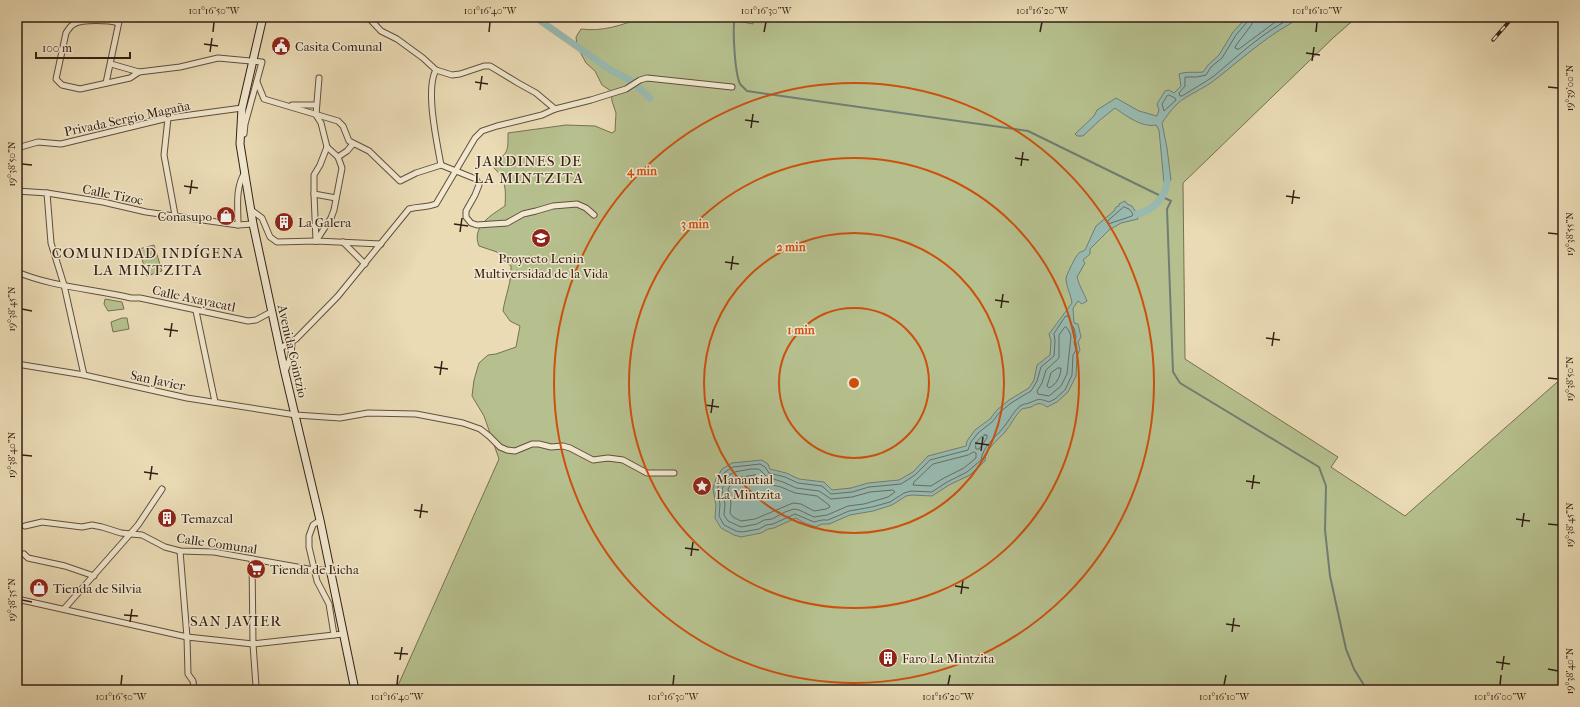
<svg xmlns="http://www.w3.org/2000/svg" width="1580" height="707" font-family="'IM FELL French Canon',serif">
  <style>
    .green { fill: #b6c08e; stroke: #767052 }
    .water { fill: #98bbb2; stroke: #707d73 }
    .lines { fill: none; stroke-linecap: round; stroke-linejoin: round }
    .shore { stroke: #666e64; stroke-width: 1 }
    .stream { stroke: #707d73; stroke-width: 2 }
    .canal { stroke: #98bbb2; stroke-width: 7 }
    .street-casing { stroke: #624f3d; stroke-width: 7 }
    .secondary-casing { stroke: #352015; stroke-width: 9 }
    .street { stroke: #f1e8cf; stroke-width: 5 }
    .secondary { stroke: #f1e8cf; stroke-width: 7 }
    .rail-casing { stroke: #352015; stroke-width: 3.5 }
    .rail { stroke: #f1e8cf; stroke-width: 2; stroke-dasharray: 6; stroke-linecap: butt }
    .ticks { fill: none; stroke: #352015; stroke-width: 1.5 }
    .ring { fill: none; stroke: #cd500d; stroke-width: 2 }
    .labels { text-anchor: middle; stroke-width: 3; stroke-linejoin: round; paint-order: stroke }
    .poi-label { font-size: 13px; fill: #352015; stroke: #f1e8cf; text-anchor: start }
    .street-label { font-size: 13px; fill: #352015; stroke: #f1e8cf }
    .quarter-label { font-size: 15px; letter-spacing: 1px; fill: #352015; stroke: #f1e8cf }
    .centre { fill: #cd500d; stroke: #f1e8cf; stroke-width: 2 }
    .ring-label { font-size: 12px; text-anchor: middle; font-weight: bold; fill: #cd500d; stroke: #f1e8cf; stroke-width: 3; stroke-linejoin: round; paint-order: stroke }
    .neatline { fill: none; stroke: #352015; stroke-width: 1.5 }
    .ticks-label { font-size: 10px; text-anchor: middle; fill: #352015 }
  </style>
  <rect width="100%" height="100%" fill="#eadbb5"/>
  <filter id="stains"><feTurbulence type="fractalNoise" baseFrequency=".005" numOctaves="4"/><feColorMatrix values="0 0 0 0 .2 0 0 0 0 .09 0 0 0 0 .02 0 0 0 .5 -.17"/></filter>
  <radialGradient id="worn" r=".72"><stop offset=".6" stop-color="#630" stop-opacity="0"/><stop offset="1" stop-color="#630" stop-opacity=".3"/></radialGradient>
  <g class="green">
    <path d="M643,17H717L753,24V17H1357L1333,38L1183,183L1185,359L1338,457L1331,467L1405,516L1563,377V690H396L499,459L484,416L472,396L474,380L479,363L488,355L496,354L516,347L520,326L510,321L503,311C505,296 512,282 511,266L502,259L497,252L479,246C471,227 491,215 505,206C506,189 506,179 493,167L494,162C509,154 508,149 508,133L566,125L595,126L612,133L615,131L616,113L612,101L611,91L602,85L595,71L586,63L577,46L576,37L581,29C602,32 623,25 643,17Z"/>
    <polygon points="154,245 162,271 147,276 139,249"/>
    <polygon points="105,299 122,302 124,309 108,311 104,304"/>
    <polygon points="122,318 127,318 129,329 113,332 111,322"/>
  </g>
  <g class="water">
    <path d="M1247,17H1303C1271,32 1244,57 1216,79C1204,89 1188,94 1177,104C1171,110 1166,117 1162,123L1167,148L1171,180L1164,183L1159,130L1156,125C1143,128 1126,116 1115,108L1100,120L1083,136H1077L1075,134L1094,116L1097,110L1116,98L1139,111L1157,116L1159,110L1157,104L1165,91L1169,90L1174,93L1181,86L1179,74C1187,71 1195,73 1203,72L1208,65L1219,55L1233,32Z"/>
    <path d="M1125,201L1127,204L1132,206L1137,214L1138,219L1121,223L1109,230L1090,249V254L1083,260L1085,263L1077,277C1079,286 1084,293 1087,301L1082,304L1078,301L1073,308L1074,323L1078,324L1081,337L1078,342L1080,350L1077,356L1076,376L1068,392L1057,402L1047,407C1040,402 1038,403 1031,407C1028,408 1024,408 1022,409C1015,415 1011,425 1005,432C997,441 985,449 985,461L970,475L949,485L932,496L912,495L906,496L892,505L873,511L850,515L829,524H822L816,527L804,523L796,518L774,528L768,529L761,533L741,537L734,535L721,528L715,518L716,505L713,489L716,479L722,469L732,463L762,460L768,464L770,469L786,473L799,479L824,482L832,490L851,488L868,483L899,480L913,472L928,456L966,446L967,441L975,430L990,419L997,410L1009,400L1029,388L1034,380L1037,365L1050,355L1051,341L1049,334L1072,303C1071,295 1066,286 1066,278C1067,274 1076,255 1079,253C1080,252 1084,251 1085,250L1096,226L1114,211L1116,207L1119,206V204Z"/>
  </g>
  <g class="lines">
    <g class="shore">
      <path d="M1249,17L1248,21L1236,35L1222,58L1211,67L1206,75L1197,77H1185V86L1179,93L1180,96H1182C1193,89 1204,83 1214,76C1238,56 1265,30 1294,17"/>
      <polyline points="1254,17 1252,24 1237,44 1235,47 1236,49 1239,49 1282,17"/>
      <polygon points="1169,95 1175,98 1176,100 1164,111 1162,104 1167,96"/>
      <polygon points="1124,207 1129,209 1133,214 1132,216 1108,224 1108,221"/>
      <path d="M1066,316L1069,317L1071,324L1074,328L1076,337L1074,342L1076,350L1073,355L1072,375L1065,390L1055,399L1049,402C1038,398 1039,399 1029,403C1026,404 1023,404 1020,406C1013,412 1009,421 1003,428C995,438 983,446 981,460L967,472L947,482L932,492L911,491L904,493L890,502L872,507L849,511L828,520H822L814,522L795,514L773,524L766,525L759,529L742,532L736,531L724,525L719,516L720,504L717,490L720,481L725,472L733,467L760,464L765,467L769,473L785,477L798,483L822,486L831,494L852,492L869,487L901,484L915,475L930,460L968,450L971,442L978,433L992,422L1000,412L1011,403L1031,391L1037,381L1041,367L1054,356L1055,341L1054,334Z"/>
      <polygon points="1066,327 1069,331 1071,336 1067,374 1061,386 1049,396 1038,394 1037,391 1042,383 1046,370 1059,358 1059,335 1064,328"/>
      <path d="M1058,368H1061C1061,376 1056,385 1049,388L1047,386L1051,373Z"/>
      <path d="M985,435H987V438L979,449H976C974,443 980,437 985,435Z"/>
      <polygon points="974,452 976,453 976,458 964,468 944,478 931,486 913,485 914,482 933,464 968,455"/>
      <polygon points="751,469 759,469 767,477 783,482 796,488 819,491 831,499 852,497 870,492 893,490 895,492 888,497 864,504 848,506 827,515 814,517 799,510 794,509 785,512 772,519 764,520 757,524 741,527 728,521 724,515 725,504 722,489 729,475 735,472"/>
      <polygon points="756,475 764,483 781,487 795,493 817,496 829,505 830,507 826,509 814,511 801,504 793,503 755,519 741,521 733,517 730,513 731,503 728,489 733,480 737,478"/>
    </g>
    <path class="stream" d="M735,17C732,29 735,73 740,84C742,86 745,89 747,91L1028,131L1171,201L1167,209L1173,372L1180,383L1319,467L1326,486L1325,530L1330,576L1346,649L1354,669L1367,690"/>
    <g class="canal">
      <polyline points="535,17 612,71 630,80 650,98"/>
      <path d="M1137,214C1154,210 1165,198 1167,182"/>
    </g>
    <g class="street-casing">
      <g id="street">
        <polyline points="368,17 381,31 397,39 423,58 436,70 452,75 460,74 484,66 490,66 518,83 536,93 555,109"/>
        <path d="M118,23C110,20 82,19 74,24C70,26 68,30 66,33L56,79L62,85L80,89L130,78L139,72L180,67L218,58L262,62L245,124L244,134"/>
        <polyline points="111,64 139,72"/>
        <path d="M436,70C425,89 437,143 441,165"/>
        <polyline points="257,82 264,99 338,121 343,126 349,141 369,151 400,181 416,173 441,165 476,179 479,185 475,195 466,211 466,217 471,223 477,225 507,223 523,214 536,211 553,206 577,204 586,208 594,215"/>
        <polyline points="106,83 120,17"/>
        <polyline points="292,105 316,105"/>
        <polyline points="168,118 164,155 175,215"/>
        <polyline points="17,148 38,142 61,144 168,118 242,108"/>
        <polyline points="338,157 347,151 353,144"/>
        <polyline points="17,191 47,193 103,202 146,212 238,225 253,224"/>
        <polyline points="47,193 51,243 64,285 84,375"/>
        <polyline points="314,194 336,198"/>
        <polyline points="250,209 262,218 270,237 277,242 316,241 381,244"/>
        <path d="M238,225C238,206 235,188 245,172"/>
        <polyline points="316,241 331,218 334,210 342,168 338,157 327,147 321,123 316,115 319,78"/>
        <polyline points="316,241 314,194 314,175 320,165 327,147"/>
        <polyline points="343,242 365,264"/>
        <path d="M17,272C53,287 93,289 131,298H140L248,321L256,320L271,312"/>
        <polyline points="196,311 215,402"/>
        <path d="M279,349L296,339L338,296L409,209C420,206 425,208 436,204L475,138L482,131L497,126L542,115L555,109L591,100L626,89L640,80L647,78L732,87"/>
        <polyline points="17,364 84,375 187,398 296,415 340,418 368,413 416,414 463,423 480,429 489,436 500,447 507,450 515,451 532,444 539,444 551,447 563,446 570,448 593,460 608,458 623,460 647,473 674,473"/>
        <polyline points="285,372 291,355 292,343"/>
        <polyline points="320,520 313,525 309,536 309,547 317,581 329,604 334,635"/>
        <polyline points="25,526 42,522 82,527 92,525 102,527 121,533 142,535 165,547 180,551 214,552 314,570 330,570"/>
        <polyline points="180,551 187,637 188,674 193,681 194,688 193,690"/>
        <polyline points="24,554 28,558 65,566 94,576"/>
        <polyline points="252,559 253,644 256,686"/>
        <polyline points="17,599 187,637 253,644 343,634"/>
        <polyline points="64,609 138,525 162,489"/>
      </g>
    </g>
    <g class="secondary-casing">
      <polyline id="secondary" points="263,17 242,108 240,144 253,224 285,373 320,520 355,690"/>
    </g>
    <use href="#street" class="street"/>
    <use href="#secondary" class="secondary"/>
    <g class="rail-casing">
      <polyline id="rail" points="1493,40 1513,17"/>
    </g>
    <use href="#rail" class="rail"/>
  </g>
  <path class="ticks" d="M213,32L214,22M489,32L490,22M764,32L766,22M1040,32L1042,22M1316,32L1317,22M204,44L218,46M210,52L212,38M1306,53L1320,55M1312,61L1314,47M475,82L488,84M1548,87L1558,88M480,90L482,76M745,120L759,122M751,128L753,114M1015,158L1029,160M22,164L32,165M1021,166L1023,152M184,186L198,188M190,194L192,180M1286,196L1300,198M1292,204L1294,190M454,224L468,226M460,232L462,218M1548,233L1558,234M725,262L739,264M731,270L733,256M995,300L1009,302M1001,308L1003,294M22,309L32,311M164,329L178,331M170,337L172,323M1266,338L1280,340M1272,346L1274,332M434,367L448,369M440,375L442,361M1548,378L1558,379M705,405L719,407M711,413L713,399M975,443L989,445M981,451L983,437M22,455L32,456M144,472L158,474M150,480L152,466M1246,481L1260,483M1252,489L1254,475M414,510L428,512M420,518L422,504M1516,519L1530,521M1548,524L1558,525M1522,527L1524,513M685,548L699,550M691,556L693,542M955,586L969,588M961,594L963,580M22,600L32,602M124,615L138,616M130,622L132,609M1226,624L1240,626M1232,632L1234,618M394,653L408,654M400,660L402,647M1496,662L1510,664M1548,669L1558,671M1502,670L1504,656M121,685L122,675M397,685L398,675M673,685L674,675M948,685L950,675M1224,685L1226,675M1500,685L1501,675"/>
  <g class="ring">
    <circle cx="854" cy="383" r="75"/>
    <circle cx="854" cy="383" r="150"/>
    <circle cx="854" cy="383" r="225"/>
    <circle cx="854" cy="383" r="300"/>
  </g>
  <defs>
    <g id="civic-disc" transform="scale(1)"><circle r="9.5" fill="#8f2418" stroke="#f1e8cf"/><path d="M-.6-6.5H3V-4.5H.6V-3L4-1V1h2V6H-6V1h2V-1L-.6-3ZM-1.2 2.5V6h2.4V2.5Z" fill="#fff"/></g>
    <g id="shop-disc" transform="scale(1)"><circle r="9.5" fill="#8f2418" stroke="#f1e8cf"/><path d="M-5-2.5h2.3a2.7 3.5 0 0 1 5.4 0H5L5.5 6h-11ZM-1.5-2.5h3a1.5 2.3 0 0 0-3 0Z" fill="#fff"/></g>
    <g id="building-disc" transform="scale(1)"><circle r="9.5" fill="#8f2418" stroke="#f1e8cf"/><path d="M-4-6H4V6H1V3H-1V6H-4ZM-2.5-4.3h1.7v1.8h-1.7ZM.8-4.3h1.7v1.8H.8ZM-2.5-1h1.7V.8h-1.7ZM.8-1h1.7V.8H.8Z" fill="#fff"/></g>
    <g id="university-disc" transform="scale(1)"><circle r="9.5" fill="#8f2418" stroke="#f1e8cf"/><path d="M0-5L7-2L0 1L-7-2ZM-4 1L0 2.5L4 1V4Q0 6-4 4Z" fill="#fff"/></g>
    <g id="sight-disc" transform="scale(1)"><circle r="9.5" fill="#8f2418" stroke="#f1e8cf"/><path d="M0-6L1.8-2.2L6-1.7L2.9 1.2L3.7 5.4L0 3.3L-3.7 5.4L-2.9 1.2L-6-1.7L-1.8-2.2Z" fill="#fff"/></g>
    <g id="supermarket-disc" transform="scale(1)"><circle r="9.5" fill="#8f2418" stroke="#f1e8cf"/><path d="M-6-5.5h2.5l.6 2H6L4.5 2H-2.5L-4.4-4H-6ZM-1.5 3.2a1.3 1.3 0 1 0 .1 0ZM3 3.2a1.3 1.3 0 1 0 .1 0Z" fill="#fff"/></g>
  </defs>
  <g fill-rule="evenodd">
    <use href="#civic-disc" x="281" y="46"/>
    <use href="#shop-disc" x="226" y="216"/>
    <use href="#building-disc" x="284" y="222"/>
    <use href="#university-disc" x="541" y="238"/>
    <use href="#sight-disc" x="702" y="486"/>
    <use href="#building-disc" x="167" y="518"/>
    <use href="#supermarket-disc" x="256" y="569"/>
    <use href="#shop-disc" x="39" y="588"/>
    <use href="#building-disc" x="888" y="658"/>
  </g>
  <g class="labels">
    <g class="poi-label">
      <text x="295" y="51">Casita Comunal</text>
      <text x="212" y="221" text-anchor="end">Conasupo</text>
      <text x="298" y="227">La Galera</text>
      <text x="541" y="263" text-anchor="middle">Proyecto Lenin<tspan x="541" dy="15">Multiversidad de la Vida</tspan></text>
      <text x="716" y="484">Manantial<tspan x="716" dy="15">La Mintzita</tspan></text>
      <text x="181" y="523">Temazcal</text>
      <text x="270" y="574">Tienda de Licha</text>
      <text x="53" y="593">Tienda de Silvia</text>
      <text x="902" y="663">Faro La Mintzita</text>
    </g>
    <g class="street-label">
      <text transform="translate(127 118) rotate(-12)" y="5">Privada Sergio Magaña</text>
      <text transform="translate(113 194) rotate(11)" y="5">Calle Tizoc</text>
      <text transform="translate(194 298) rotate(12)" y="5">Calle Axayacatl</text>
      <text transform="translate(293 351) rotate(77)" y="5">Avenida Cointzio</text>
      <text transform="translate(158 380) rotate(12)" y="5">San Javier</text>
      <text transform="translate(217 543) rotate(8)" y="5">Calle Comunal</text>
    </g>
    <g class="quarter-label">
      <text x="529" y="166">JARDINES DE<tspan x="529" dy="17">LA MINTZITA</tspan></text>
      <text x="148" y="258">COMUNIDAD INDÍGENA<tspan x="148" dy="17">LA MINTZITA</tspan></text>
      <text x="236" y="626">SAN JAVIER</text>
    </g>
  </g>
  <circle cx="854" cy="383" r="6" class="centre"/>
  <g class="ring-label">
    <text x="642" y="175">4 min</text>
    <text x="695" y="228">3 min</text>
    <text x="791" y="251">2 min</text>
    <text x="801" y="334">1 min</text>
  </g>
  <rect width="1580" height="707" fill="none" stroke="#eadbb5" stroke-width="44"/>
  <path d="M36 52v6h94v-6" fill="none" stroke="#352015" stroke-width="2"/>
  <text x="42" y="52" font-size="12" fill="#352015" stroke="#f1e8cf" stroke-width="3" paint-order="stroke">100 m</text>
  <rect x="22" y="22" width="1536" height="663" class="neatline"/>
  <g class="ticks-label">
    <text x="214" y="14">101°16'50"W</text>
    <text x="490" y="14">101°16'40"W</text>
    <text x="766" y="14">101°16'30"W</text>
    <text x="1042" y="14">101°16'20"W</text>
    <text x="1317" y="14">101°16'10"W</text>
    <text transform="translate(1569 88) rotate(-90)" y="4">19°39'00"N</text>
    <text transform="translate(11 164) rotate(-90)" y="4">19°38'50"N</text>
    <text transform="translate(1569 234) rotate(-90)" y="4">19°38'55"N</text>
    <text transform="translate(11 309) rotate(-90)" y="4">19°38'45"N</text>
    <text transform="translate(1569 379) rotate(-90)" y="4">19°38'50"N</text>
    <text transform="translate(11 455) rotate(-90)" y="4">19°38'40"N</text>
    <text transform="translate(1569 525) rotate(-90)" y="4">19°38'45"N</text>
    <text transform="translate(11 600) rotate(-90)" y="4">19°38'35"N</text>
    <text transform="translate(1569 671) rotate(-90)" y="4">19°38'40"N</text>
    <text x="121" y="700">101°16'50"W</text>
    <text x="397" y="700">101°16'40"W</text>
    <text x="673" y="700">101°16'30"W</text>
    <text x="948" y="700">101°16'20"W</text>
    <text x="1224" y="700">101°16'10"W</text>
    <text x="1500" y="700">101°16'00"W</text>
  </g>
  <rect width="100%" height="100%" filter="url(#stains)"/>
  <rect width="100%" height="100%" fill="url(#worn)"/>
</svg>
